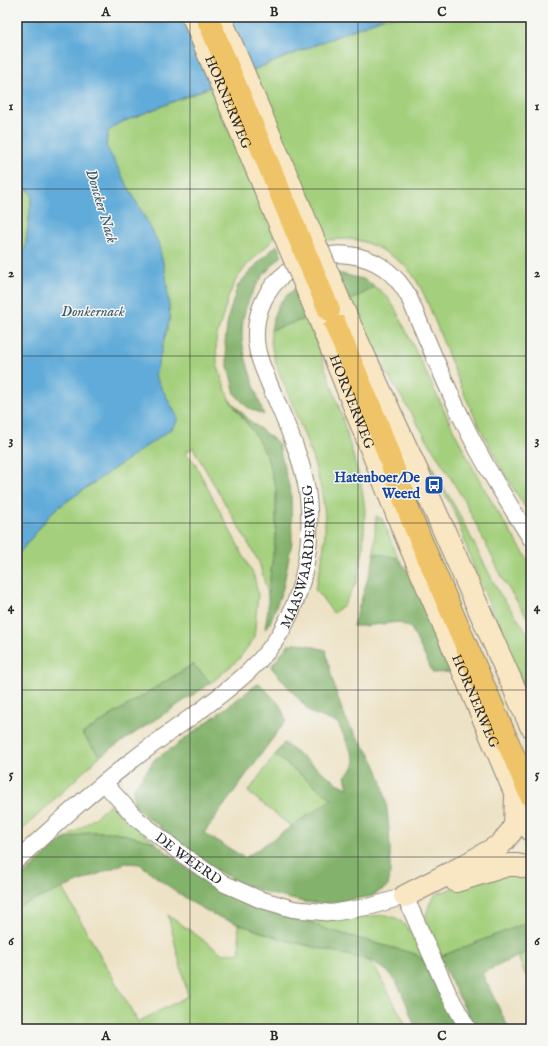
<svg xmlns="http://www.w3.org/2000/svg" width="548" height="1046" font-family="'IM FELL English',serif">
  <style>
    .green { fill: #a4d07d; stroke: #687e54 }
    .forest { fill: #83b26c; stroke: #576e4c }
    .water { fill: #60abd9; stroke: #466b82 }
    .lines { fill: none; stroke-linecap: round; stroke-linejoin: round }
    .minor-casing { stroke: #8c8678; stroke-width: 18 }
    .secondary-casing { stroke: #8c8678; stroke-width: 24 }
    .primary-casing { stroke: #8c8678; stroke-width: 24 }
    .minor { stroke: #fff; stroke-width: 16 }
    .secondary { stroke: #f9e7c3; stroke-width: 22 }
    .primary { stroke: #efc469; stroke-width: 22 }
    .secondary-bridge-casing { stroke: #8c8678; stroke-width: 24; stroke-linecap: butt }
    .primary-bridge-casing { stroke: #8c8678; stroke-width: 24; stroke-linecap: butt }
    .secondary-bridge { stroke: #f9e7c3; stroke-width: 22 }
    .primary-bridge { stroke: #efc469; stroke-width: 22 }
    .grid { fill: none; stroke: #2b2b2b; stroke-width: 1; stroke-opacity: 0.55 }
    .labels { text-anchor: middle; stroke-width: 3; stroke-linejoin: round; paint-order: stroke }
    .street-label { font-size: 14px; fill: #2b2b2b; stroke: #f6f6f2 }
    .transit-label { font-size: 14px; font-weight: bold; fill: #164399; stroke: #f6f6f2; text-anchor: end }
    .water-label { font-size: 15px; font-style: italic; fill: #3e5868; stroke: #f6f6f2 }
    .neatline { fill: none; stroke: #2b2b2b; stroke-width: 1.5 }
    .grid-label { font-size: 13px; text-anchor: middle; font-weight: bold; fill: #2b2b2b }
  </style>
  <rect width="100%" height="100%" fill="#f6f6f2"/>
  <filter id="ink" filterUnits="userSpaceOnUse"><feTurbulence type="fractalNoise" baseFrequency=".025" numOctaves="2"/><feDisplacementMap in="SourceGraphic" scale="8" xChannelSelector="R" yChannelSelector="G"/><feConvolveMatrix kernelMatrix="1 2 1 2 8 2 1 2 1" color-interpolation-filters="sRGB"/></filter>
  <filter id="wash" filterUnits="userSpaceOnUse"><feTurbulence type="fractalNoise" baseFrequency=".012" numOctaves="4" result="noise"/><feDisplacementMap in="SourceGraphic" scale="16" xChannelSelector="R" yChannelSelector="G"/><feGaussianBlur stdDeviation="0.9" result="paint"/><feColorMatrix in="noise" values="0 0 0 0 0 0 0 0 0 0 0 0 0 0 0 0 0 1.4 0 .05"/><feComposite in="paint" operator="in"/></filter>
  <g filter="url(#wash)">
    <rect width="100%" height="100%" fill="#ede2c5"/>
    <g class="green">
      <path d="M385,17H531V516C506,479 481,433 463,391C453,368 444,344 435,321C427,302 421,283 407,268C396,257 372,243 357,240C346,238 335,240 324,240L252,71Z"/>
      <polygon points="211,87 275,238 247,265 236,280 229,295 216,339 217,364 229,399 254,433 266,454 276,488 276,532 268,594 259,562 193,448 185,452 194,462 254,576 258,594 254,638 239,659 211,683 193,664 82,734 100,756 17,835 17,556 53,511 174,427 178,418 155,376 170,317 166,276 158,242 106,146 108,132 117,124"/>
      <polygon points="17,187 28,189 32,195 25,249 17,259"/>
      <polygon points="375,287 386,295 396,310 453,429 474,470 500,516 531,564 531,623 505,583 464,500 378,359 366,338 349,301"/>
      <path d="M308,318L340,410L361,483L365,510L363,550L357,581L344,605L333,613L320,595L315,590C321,567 326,544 325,521C324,481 305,437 291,401C282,378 269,355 271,330Z"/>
      <polygon points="375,373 377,373 457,510 498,591 529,635 531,655 531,704 472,563 455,513 424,456"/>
      <polygon points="376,516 382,519 398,558 374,553"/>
      <polygon points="275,755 333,799 292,827 248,792"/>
      <polygon points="110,805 154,842 115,832 87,832 60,842 88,823"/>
      <polygon points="507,872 531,878 531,921 439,957 429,935 426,915 430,903 436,894 459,886"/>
      <polygon points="62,888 138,1022 188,996 168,915 223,954 240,952 238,924 281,939 368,960 375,967 408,1029 17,1029 17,907"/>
      <path d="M386,915C390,916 395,917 398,919C411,927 420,951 427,963L415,954L328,930L300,918L314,920Z"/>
      <polygon points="531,950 531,974 526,976 518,957"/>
    </g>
    <g class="forest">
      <path d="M277,245L282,256C259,276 243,301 242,332C241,354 257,393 264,415L247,407L235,394L227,361L225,343L228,317L238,285L257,264Z"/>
      <polygon points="337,273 363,279 375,287 349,301"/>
      <path d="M296,288L308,318L271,330C275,308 277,302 296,288Z"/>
      <polygon points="229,399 250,421 278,443 291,494 292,542 283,588 269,625 265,629 268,609 268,594 276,532 276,488 266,454 254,433"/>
      <polygon points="374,553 398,558 420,587 453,672 433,673 411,628 398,622 365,626 353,626 373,562"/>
      <path d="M299,643L326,650C330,672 336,696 345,717C352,732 364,744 372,758C387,785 388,817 390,847C390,861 391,873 388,886L372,896L325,904L303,902L267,893L235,881L215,869L134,807L133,789L155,759L174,747L259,683L280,705L286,720L204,833L245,858L332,799L275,755L284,743L337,783L348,788L345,776C351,771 354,768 355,760L338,723L311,713L271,667L288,645Z"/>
      <polygon points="193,664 211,683 100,756 82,734"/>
      <path d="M87,832H115L154,842L192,872L231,896L258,907L286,915L300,918L328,930L415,954L427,963L458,1029H416C409,1013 403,989 391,975C384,968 376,964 368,960L281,939L216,916L193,903L160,880L140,864L125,863L17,907V881L60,842Z"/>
      <polygon points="531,921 531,950 482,973 509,1029 475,1029 439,957"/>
    </g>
    <polygon class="water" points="17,17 385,17 117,124 108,132 106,146 158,242 166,276 170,317 155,376 178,418 174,427 53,511 17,556 17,259 25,249 32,195 28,189 17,187"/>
  </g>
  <g filter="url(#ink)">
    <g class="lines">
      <g class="minor-casing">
        <g id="minor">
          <path id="s1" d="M104,783L137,819L183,855L225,884L259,899L293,909L332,913L372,906L405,896L448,993L468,1029"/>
          <path id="s2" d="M17,860C54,826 91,792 130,762C153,744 177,727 201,710C231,687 263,664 282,630C306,588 314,538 307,490C302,456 282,415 269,383C263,368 256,353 256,337C255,311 267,287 287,272C304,259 327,252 349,255C376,258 394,272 408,295C426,338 444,381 464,423C483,463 507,501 531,539"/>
        </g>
      </g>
      <g class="secondary-casing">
        <g id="secondary">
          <polyline points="341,305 433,506 531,726"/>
          <path id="s3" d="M318,315L405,534L531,830"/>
          <polyline points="456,881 508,865 517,865 531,868"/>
          <polyline points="405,896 464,866 500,845 511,832 515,825 516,798"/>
        </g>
      </g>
      <g class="primary-casing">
        <polyline id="primary" points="329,310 377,423 412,520 531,796"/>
      </g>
      <use href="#minor" class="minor"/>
      <use href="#secondary" class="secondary"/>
      <use href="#primary" class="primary"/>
      <g class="secondary-bridge-casing">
        <g id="secondary-bridge">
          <path id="s4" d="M193,17L318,315"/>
          <polyline points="220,17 341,305"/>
        </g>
      </g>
      <g class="primary-bridge-casing">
        <polyline id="primary-bridge" points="207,17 329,310"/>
      </g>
      <use href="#secondary-bridge" class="secondary-bridge"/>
      <use href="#primary-bridge" class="primary-bridge"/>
    </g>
  </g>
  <path class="grid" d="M190,17V1029M358,17V1029M17,189H531M17,356H531M17,523H531M17,690H531M17,857H531"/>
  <defs>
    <g id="bus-square" transform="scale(1)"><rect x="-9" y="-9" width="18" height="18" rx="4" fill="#1a4fb4" stroke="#f6f6f2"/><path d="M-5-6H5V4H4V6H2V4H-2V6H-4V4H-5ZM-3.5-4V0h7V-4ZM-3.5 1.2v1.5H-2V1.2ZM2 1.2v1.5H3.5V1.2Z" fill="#fff"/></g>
  </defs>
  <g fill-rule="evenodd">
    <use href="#bus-square" x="434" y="485"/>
  </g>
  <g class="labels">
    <g class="street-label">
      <text dy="5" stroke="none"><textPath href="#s4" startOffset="92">HORNERWEG</textPath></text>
      <text dy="5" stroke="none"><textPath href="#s3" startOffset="93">HORNERWEG</textPath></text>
      <text dy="5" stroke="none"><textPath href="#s2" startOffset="429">MAASWAARDERWEG</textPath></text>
      <text dy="5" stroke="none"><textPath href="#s3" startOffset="417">HORNERWEG</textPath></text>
      <text dy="5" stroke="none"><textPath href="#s1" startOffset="114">DE WEERD</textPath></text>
    </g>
    <g class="transit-label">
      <text x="420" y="482">Hatenboer/De<tspan x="420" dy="16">Weerd</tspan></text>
    </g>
    <g class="water-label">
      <text transform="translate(102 206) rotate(73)" y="5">Doncker Nack</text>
      <text x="93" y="316">Donkernack</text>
    </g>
  </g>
  <rect width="548" height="1046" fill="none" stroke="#f6f6f2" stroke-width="44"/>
  <rect x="22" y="22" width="504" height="1002" class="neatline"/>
  <g class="grid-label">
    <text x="106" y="16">A</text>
    <text x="274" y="16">B</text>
    <text x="442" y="16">C</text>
    <text x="11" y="110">1</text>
    <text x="537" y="110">1</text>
    <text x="11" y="277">2</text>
    <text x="537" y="277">2</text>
    <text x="11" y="444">3</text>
    <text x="537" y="444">3</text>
    <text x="11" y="611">4</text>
    <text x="537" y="611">4</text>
    <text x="11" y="778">5</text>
    <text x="537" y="778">5</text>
    <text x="11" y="945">6</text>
    <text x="537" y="945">6</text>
    <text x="106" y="1040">A</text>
    <text x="274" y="1040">B</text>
    <text x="442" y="1040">C</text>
  </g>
</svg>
